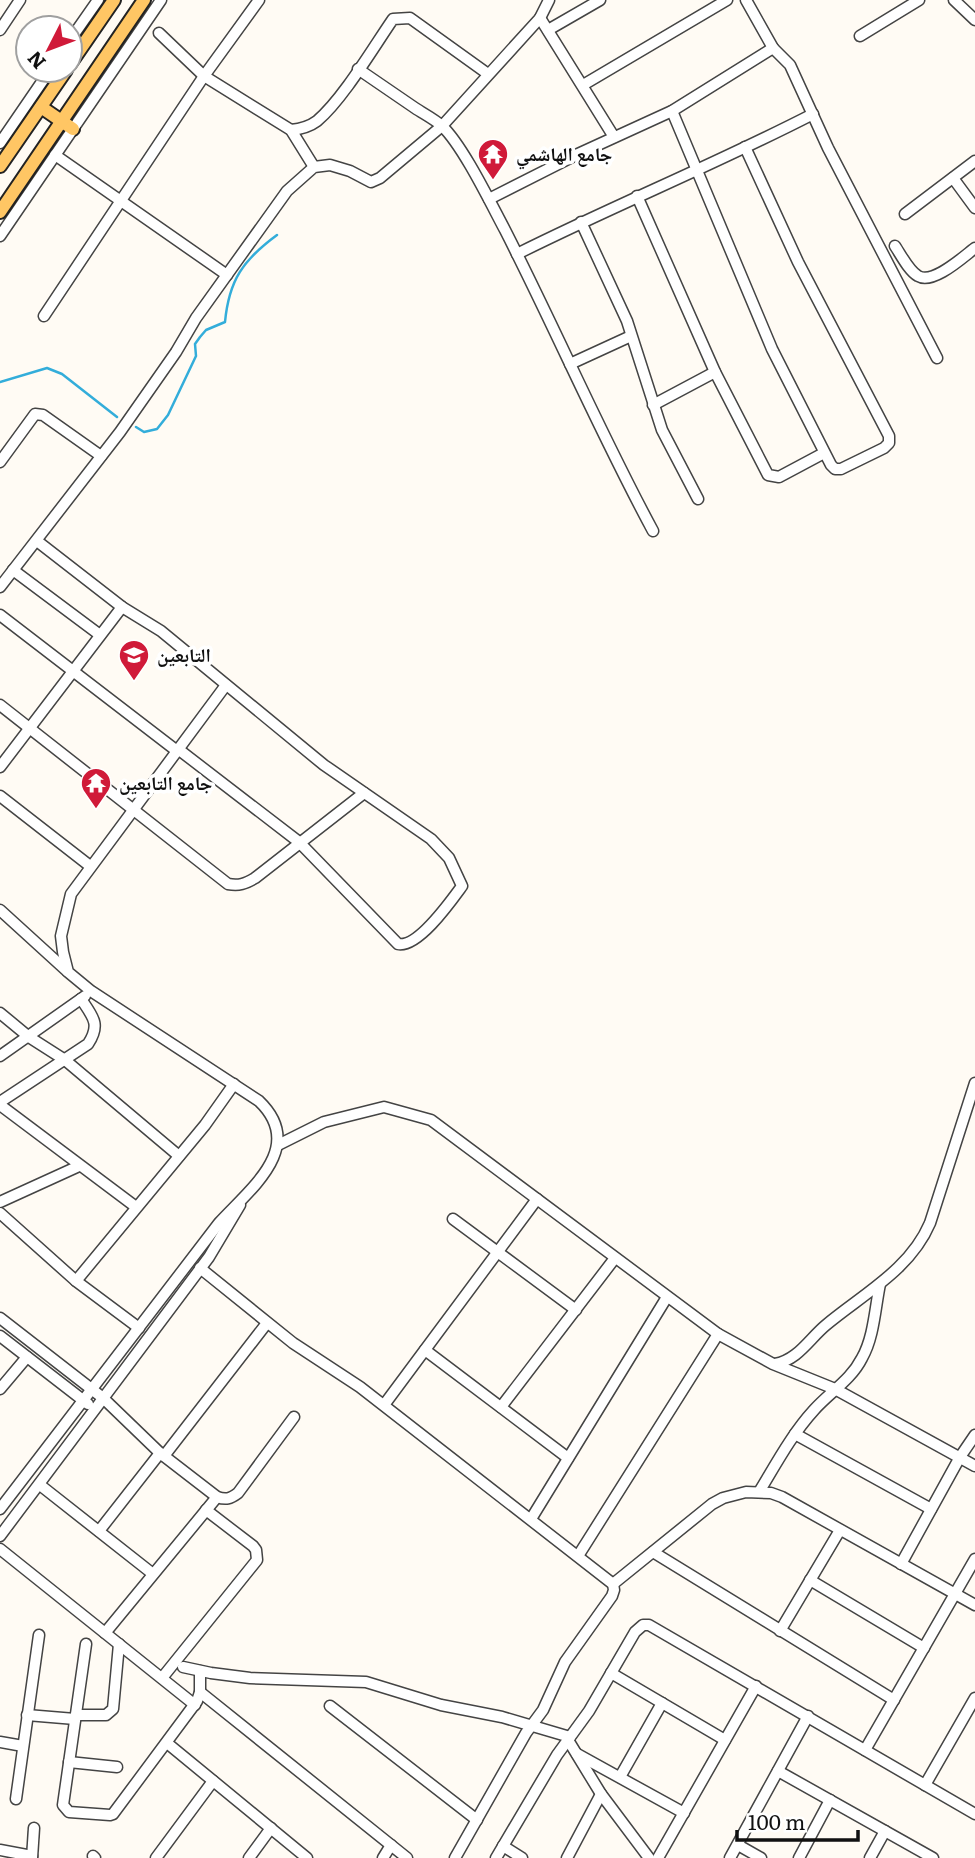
<svg xmlns="http://www.w3.org/2000/svg" width="975" height="1858" font-family="Literata,'Noto Naskh Arabic',serif">
  <style>
    .lines { fill: none; stroke-linecap: round; stroke-linejoin: round }
    .stream { stroke: #33adda; stroke-width: 2.5 }
    .minor-casing { stroke: #444; stroke-width: 13 }
    .major-casing { stroke: #222; stroke-width: 16 }
    .minor { stroke: #fff; stroke-width: 10 }
    .major { stroke: #ffc664; stroke-width: 12 }
    .labels { text-anchor: middle; stroke-width: 7; stroke-linejoin: round; paint-order: stroke }
    .poi-label { font-size: 19px; font-weight: bold; fill: #111; stroke: #fff; text-anchor: start }
  </style>
  <rect width="100%" height="100%" fill="#fffbf4"/>
  <g class="lines">
    <g class="stream">
      <polyline points="0,382 47,368 62,374 117,417"/>
      <path d="M136,427L144,432L157,429L168,415L196,356L195,344L200,337L206,330L225,322C229,280 243,260 277,235"/>
    </g>
    <g class="minor-casing">
      <g id="minor">
        <polyline points="746,0 773,48 790,65 828,148 937,358"/>
        <polyline points="954,0 975,20"/>
        <polyline points="540,18 614,137"/>
        <polyline points="0,30 20,0"/>
        <polyline points="548,30 600,0"/>
        <polyline points="159,33 204,76 291,130 314,167"/>
        <polyline points="860,36 919,0"/>
        <polyline points="70,40 98,0"/>
        <path d="M358,69C377,82 396,95 415,108C424,114 434,119 442,126C463,146 490,202 505,230C556,330 600,433 653,531"/>
        <polyline points="583,85 727,0"/>
        <polyline points="672,111 772,349 831,465 835,469 841,469 884,448 889,443 889,436 798,262 745,147"/>
        <path d="M291,130C301,129 309,127 317,121C343,99 373,48 393,19L410,18L488,74"/>
        <polyline points="0,143 50,70"/>
        <polyline points="55,155 227,275"/>
        <polyline points="953,178 975,208"/>
        <polyline points="637,196 715,372 768,475 779,477 824,453"/>
        <polyline points="489,199 578,154 672,111 773,48"/>
        <polyline points="905,214 975,161"/>
        <polyline points="581,222 627,321 662,430 698,499"/>
        <polyline points="0,236 161,0"/>
        <path d="M895,246C901,255 909,271 918,276C933,285 963,257 975,248"/>
        <path d="M517,254C615,205 716,164 813,114"/>
        <polyline points="44,316 204,76 259,0"/>
        <polyline points="570,364 631,336"/>
        <polyline points="653,405 715,372"/>
        <polyline points="0,462 35,414 43,415 101,456"/>
        <path d="M37,541L122,607L161,631L324,765L431,839L449,858L462,886C451,901 418,948 398,944L299,842L178,749"/>
        <polyline points="13,570 100,635"/>
        <polyline points="0,587 120,432 176,352 196,318 287,191 314,167 330,165 350,171 371,182 380,178 442,126 540,18 549,0"/>
        <polyline points="0,615 177,751"/>
        <path d="M0,705L228,884C239,886 245,884 255,878L364,793"/>
        <polyline points="0,767 122,607"/>
        <polyline points="0,796 90,866"/>
        <polyline points="0,910 67,971"/>
        <polyline points="0,1013 29,1037 65,1060 179,1156"/>
        <polyline points="0,1056 85,996"/>
        <path d="M0,1102L88,1044C101,1024 93,1017 81,999"/>
        <polyline points="0,1105 136,1207"/>
        <polyline points="278,1145 324,1122 384,1107 431,1120 718,1334 773,1364 835,1389 975,1466"/>
        <polyline points="0,1202 79,1166"/>
        <polyline points="0,1213 76,1281 139,1328"/>
        <polyline points="453,1219 576,1310"/>
        <polyline points="200,1268 293,1343 360,1387 613,1584 614,1590 612,1596 565,1662 543,1710 526,1733 455,1858"/>
        <polyline points="76,1281 205,1125 234,1084"/>
        <path d="M0,1318L103,1398L160,1453L217,1497C226,1500 230,1499 238,1493L294,1417"/>
        <polyline points="0,1336 88,1404"/>
        <polyline points="425,1350 568,1458"/>
        <path d="M775,1364C798,1360 809,1339 826,1325C863,1294 910,1270 930,1223L975,1083"/>
        <polyline points="0,1389 27,1357"/>
        <polyline points="384,1405 537,1199"/>
        <polyline points="501,1407 615,1258"/>
        <polyline points="795,1434 931,1509"/>
        <polyline points="164,1456 267,1323"/>
        <polyline points="40,1485 153,1574"/>
        <path d="M759,1492C776,1464 792,1434 814,1410C830,1392 851,1380 862,1358C874,1337 875,1308 880,1284"/>
        <path d="M0,1509L219,1223C250,1189 307,1147 259,1101L91,991L68,972L63,952L61,936L71,894L226,685"/>
        <polyline points="531,1519 667,1297"/>
        <polyline points="99,1531 160,1453"/>
        <polyline points="0,1536 209,1257 240,1205"/>
        <polyline points="0,1549 195,1705"/>
        <polyline points="653,1552 894,1700"/>
        <polyline points="578,1556 718,1334"/>
        <polyline points="901,1564 960,1457 975,1435"/>
        <polyline points="810,1580 924,1648"/>
        <polyline points="613,1584 712,1504 723,1498 746,1492 771,1493 782,1497 975,1605"/>
        <polyline points="780,1631 840,1530"/>
        <polyline points="105,1633 217,1497"/>
        <polyline points="86,1644 63,1805 69,1812 110,1815 113,1814 197,1701 200,1692 200,1671"/>
        <polyline points="183,1667 211,1673 250,1678 366,1682 441,1705 502,1717 570,1737"/>
        <polyline points="611,1673 725,1740"/>
        <polyline points="162,1678 257,1560 256,1550 253,1546 206,1510"/>
        <polyline points="200,1692 407,1858"/>
        <polyline points="330,1706 477,1820"/>
        <polyline points="27,1715 75,1719"/>
        <polyline points="76,1715 106,1715 113,1709 119,1644"/>
        <polyline points="568,1740 601,1794 649,1858"/>
        <polyline points="0,1742 23,1746"/>
        <polyline points="167,1743 307,1858"/>
        <polyline points="865,1750 975,1559"/>
        <polyline points="577,1754 684,1813"/>
        <polyline points="69,1762 117,1767"/>
        <polyline points="778,1771 933,1858"/>
        <polyline points="620,1777 662,1703"/>
        <polyline points="925,1785 975,1698"/>
        <polyline points="16,1799 39,1635"/>
        <polyline points="738,1845 761,1858"/>
        <polyline points="503,1846 522,1858"/>
        <polyline points="0,1850 32,1856"/>
        <polyline points="93,1856 95,1858"/>
        <polyline points="32,1858 34,1828"/>
        <polyline points="156,1858 213,1781"/>
        <polyline points="249,1858 271,1828"/>
        <polyline points="383,1858 391,1845"/>
        <polyline points="496,1858 557,1755 589,1711 635,1632 643,1625 649,1625 975,1814"/>
        <polyline points="567,1858 601,1794"/>
        <polyline points="658,1858 756,1686"/>
        <polyline points="730,1858 808,1716"/>
        <polyline points="799,1858 830,1800"/>
        <polyline points="870,1858 885,1831"/>
      </g>
    </g>
    <g class="major-casing">
      <g id="major">
        <polyline points="70,64 114,0"/>
        <polyline points="41,107 73,129"/>
        <polyline points="0,166 66,70"/>
        <polyline points="0,212 144,0"/>
      </g>
    </g>
    <use href="#minor" class="minor"/>
    <use href="#major" class="major"/>
  </g>
  <defs>
    <g id="temple-pin" transform="scale(1.575)"><path d="M0 17L-7.5 6A9.5 9.5 0 1 1 7.5 6Z" fill="#d01a39" stroke="#fff"/><path d="M0-6L5-2H3V0L6.5 2.5H4V6H1.5V3h-3V6H-4V2.5H-6.5L-3 0V-2H-5Z" fill="#fff"/></g>
    <g id="school-pin" transform="scale(1.575)"><path d="M0 17L-7.5 6A9.5 9.5 0 1 1 7.5 6Z" fill="#d01a39" stroke="#fff"/><path d="M0-5L7-2L0 1L-7-2ZM-4 1L0 2.5L4 1V4Q0 6-4 4Z" fill="#fff"/></g>
  </defs>
  <g fill-rule="evenodd">
    <use href="#temple-pin" x="493" y="154"/>
    <use href="#school-pin" x="134" y="655"/>
    <use href="#temple-pin" x="96" y="783"/>
  </g>
  <g class="labels">
    <g class="poi-label">
      <text x="516" y="161">جامع الهاشمي</text>
      <text x="157" y="662">التابعين</text>
      <text x="119" y="790">جامع التابعين</text>
    </g>
  </g>
  <g transform="translate(49 49) rotate(228)"><circle r="33" fill="#ffffff" stroke="#a0a0a0" stroke-width="2"/>
  <path d="M0-5L12 26L0 18L-12 26Z" fill="#d01a39"/>
  <text y="-10" font-size="19" font-weight="bold" text-anchor="middle" fill="#111111">N</text>
  </g>
  <path d="M737 1830v10h121v-10" fill="none" stroke="#111111" stroke-width="3.5"/>
  <text x="748" y="1830" font-size="21" fill="#111111" stroke="#ffffff" stroke-width="5" paint-order="stroke">100 m</text>
</svg>
